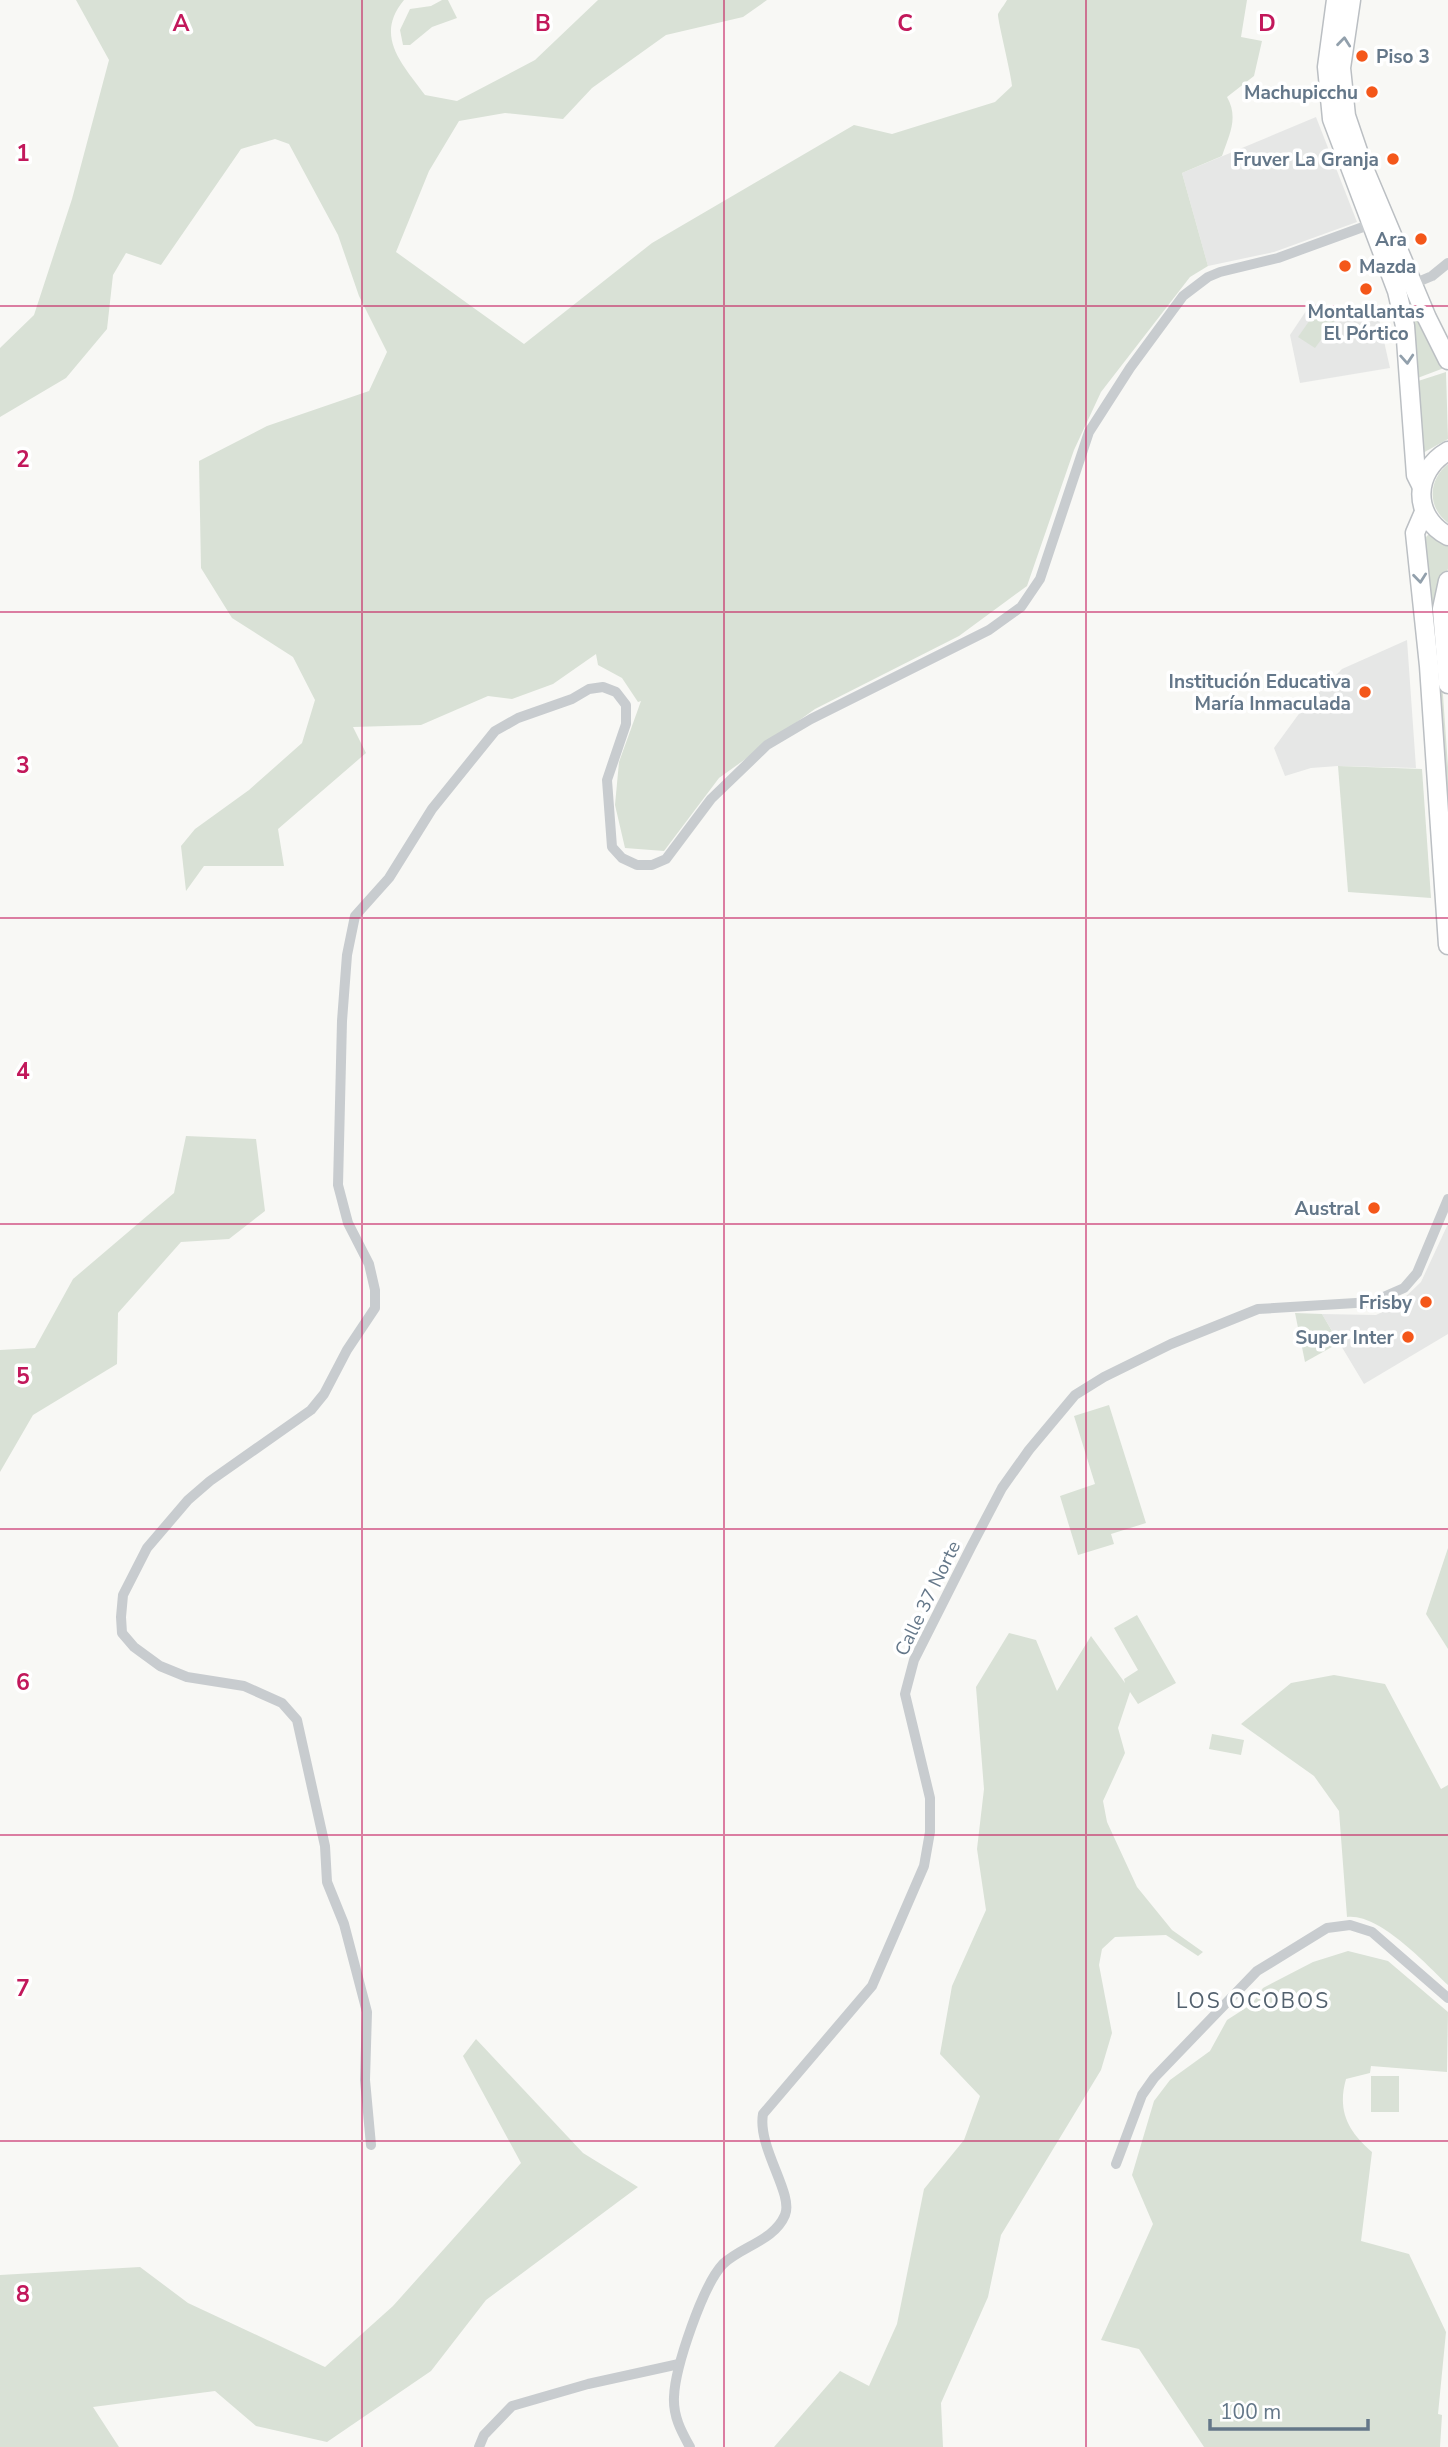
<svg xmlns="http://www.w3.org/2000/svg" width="1448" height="2447" font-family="'Nunito Sans',sans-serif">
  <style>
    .built { fill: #e6e7e6 }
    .green { fill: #d9e1d6 }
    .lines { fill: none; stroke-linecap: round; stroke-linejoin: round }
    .primary-casing { stroke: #bbbfc3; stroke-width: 21 }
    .minor { stroke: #c8cccf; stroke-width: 10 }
    .primary { stroke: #fff; stroke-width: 18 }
    .oneway { stroke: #92a0ac }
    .grid { fill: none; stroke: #c2185b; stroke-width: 2; stroke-opacity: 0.55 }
    .poi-dot { fill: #f4571a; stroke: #fff; stroke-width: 2.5 }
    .labels { text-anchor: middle; stroke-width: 7; stroke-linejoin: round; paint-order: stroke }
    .poi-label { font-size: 19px; font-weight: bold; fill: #647789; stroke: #fff; text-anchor: end }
    .street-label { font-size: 19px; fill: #647789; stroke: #fff }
    .neighbourhood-label { font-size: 21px; letter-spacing: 2px; fill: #53616e; stroke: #fff }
    .grid-label { font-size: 23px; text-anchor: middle; font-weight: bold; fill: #c2185b; stroke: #fff; stroke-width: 7; stroke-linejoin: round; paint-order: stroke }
  </style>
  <rect width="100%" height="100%" fill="#f8f8f5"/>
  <g class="built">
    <polygon points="1316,117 1357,222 1274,252 1208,266 1182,173"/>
    <polygon points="1312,302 1338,317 1377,310 1390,368 1300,383 1290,335"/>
    <polygon points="1407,640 1416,768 1338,766 1311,768 1285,776 1274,748 1301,711 1342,669"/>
    <polygon points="1448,1224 1448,1334 1364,1384 1322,1314 1376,1315 1397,1305 1421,1282"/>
  </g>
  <g class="green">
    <path d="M76,0H404C374,36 402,64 425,95L457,101L535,60L598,0H767L743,17L666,35L592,88L563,119L505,113L459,121L429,171L396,252L524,344L652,243L854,125L892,134L995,102L1012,86C1011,73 997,18 998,14C1000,10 1005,4 1007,0H1247L1241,37L1262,41L1254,76L1227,97C1239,118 1229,135 1222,156L1182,173L1208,266L1190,277L1101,392L1074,450L1027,586L959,636L815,709L719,778L664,851L625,848L615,805L619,762L641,701L638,702L622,678L598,665L596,654L553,684L512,699L488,696L421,725L353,727L366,753L278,829L284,866H204L186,891L181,846L195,829L249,790L302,743L315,700L293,657L232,618L201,568L199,461L267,426L369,391L387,352L359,296L338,235L289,144L275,139L241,149L161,265L126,253L113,275L107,329L66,378L0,417V348L34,315L72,199L109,60Z"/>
    <polygon points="442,0 448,0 457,18 432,27 410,45 403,45 400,30 410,9 431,6"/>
    <polygon points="1363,183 1411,299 1444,368 1415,379"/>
    <polygon points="1319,307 1336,319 1315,348 1298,337"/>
    <polygon points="1446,372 1448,439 1421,454 1415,382"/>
    <path d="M1448,464V523C1427,507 1428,480 1448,464Z"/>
    <polygon points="1430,533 1448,543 1448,569 1442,581 1437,609 1448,767 1448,861 1425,538"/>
    <polygon points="1338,766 1422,769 1431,898 1348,892"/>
    <polygon points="186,1136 256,1139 265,1211 229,1239 181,1242 118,1313 117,1364 33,1415 0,1472 0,1350 35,1348 73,1279 174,1193"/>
    <polygon points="1295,1313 1322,1314 1339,1343 1305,1362"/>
    <polygon points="1109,1405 1146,1523 1111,1534 1114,1544 1078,1555 1060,1496 1095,1484 1074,1416"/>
    <polygon points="1448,1548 1448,1649 1426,1614"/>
    <polygon points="1137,1615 1176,1683 1138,1704 1130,1692 1118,1728 1125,1753 1103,1801 1107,1822 1137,1887 1172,1930 1203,1952 1198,1956 1166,1935 1115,1937 1102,1949 1099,1965 1112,2033 1101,2070 1001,2235 988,2297 941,2403 943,2447 774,2447 840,2371 869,2386 897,2324 924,2189 964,2140 980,2096 940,2054 952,1986 986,1910 977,1849 984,1789 976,1687 1009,1633 1036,1640 1057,1691 1091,1636 1125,1683 1124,1679 1138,1670 1114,1628"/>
    <path d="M1334,1675L1385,1684L1441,1789L1448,1785V1985C1425,1963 1379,1913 1347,1917L1339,1811L1314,1776L1241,1724L1291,1683Z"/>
    <polygon points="1212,1734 1244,1740 1241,1755 1209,1749"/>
    <path d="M1348,1951L1388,1961L1448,2012L1447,2072L1371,2066L1370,2073L1346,2079C1337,2111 1348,2131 1372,2152L1361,2241L1409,2254L1446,2332L1438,2414L1442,2415L1440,2447H1204L1139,2349L1101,2340L1153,2224L1132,2175L1154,2101L1170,2080L1210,2051L1227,2020L1252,2004L1263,1988L1313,1962Z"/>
    <polygon points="476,2039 583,2153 638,2187 486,2300 431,2371 327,2442 256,2426 215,2391 93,2407 119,2447 0,2447 0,2275 140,2267 188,2303 325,2367 393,2306 521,2163 463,2056"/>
    <rect x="1371" y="2076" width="28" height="36"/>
  </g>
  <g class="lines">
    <g class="primary-casing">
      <g id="primary">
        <polyline points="1336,0 1327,67 1332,119 1397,291 1405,326 1416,475 1421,485"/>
        <polyline points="1351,0 1341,68 1346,116 1363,166 1427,318 1448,360"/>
        <path d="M1448,451C1413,471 1412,517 1448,536"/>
        <polyline points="1424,512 1415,533 1429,666 1448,945"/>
        <polyline points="1448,581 1442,609 1448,684"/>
      </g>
    </g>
    <g class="minor">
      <polyline points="1413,284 1432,276 1448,263"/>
      <polyline points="371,2145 365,2080 367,2012 344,1924 327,1882 325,1846 297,1720 282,1703 244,1686 187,1677 160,1666 134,1647 122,1633 121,1617 123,1595 147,1548 188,1500 210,1481 311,1410 324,1394 347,1350 375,1308 375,1290 369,1264 348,1223 338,1185 342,1021 347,955 355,916 389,878 432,809 495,731 518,718 572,699 589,689 603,687 616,692 626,705 626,724 607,780 612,847 622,858 637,865 652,865 666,859 711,799 767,745 811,719 989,630 1021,607 1040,579 1089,432 1130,368 1183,296 1208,277 1220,272 1278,258 1374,223"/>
      <polyline points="1116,2164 1142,2095 1154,2078 1257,1971 1327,1928 1350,1925 1372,1932 1448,1998"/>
      <polyline points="479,2447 484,2435 512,2406 588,2384 679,2364"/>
      <path d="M690,2447C681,2431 673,2416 674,2397C675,2367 703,2285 723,2264C742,2246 774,2241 785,2215C794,2194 757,2147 763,2114L872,1986L924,1866L930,1832V1798L905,1694L914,1660L971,1547L1002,1488L1029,1450L1075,1395L1104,1377L1171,1344L1258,1309L1372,1302L1404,1288L1417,1273L1448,1199"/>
    </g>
    <use href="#primary" class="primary"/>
  </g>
  <defs><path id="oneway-chevron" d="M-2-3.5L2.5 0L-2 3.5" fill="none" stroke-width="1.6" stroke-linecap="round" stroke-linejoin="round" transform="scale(1.75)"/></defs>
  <g class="oneway">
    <use href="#oneway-chevron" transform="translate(1344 42) rotate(-84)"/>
    <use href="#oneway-chevron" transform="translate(1407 359) rotate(86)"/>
    <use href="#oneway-chevron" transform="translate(1420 578) rotate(84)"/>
  </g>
  <path class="grid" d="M362,0V2447M724,0V2447M1086,0V2447M0,306H1448M0,612H1448M0,918H1448M0,1224H1448M0,1529H1448M0,1835H1448M0,2141H1448"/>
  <g class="poi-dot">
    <circle cx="1362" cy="56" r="7"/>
    <circle cx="1372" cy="92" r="7"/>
    <circle cx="1393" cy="159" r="7"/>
    <circle cx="1421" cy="239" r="7"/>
    <circle cx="1345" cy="266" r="7"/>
    <circle cx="1366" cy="289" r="7"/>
    <circle cx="1365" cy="692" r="7"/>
    <circle cx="1374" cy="1208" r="7"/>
    <circle cx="1426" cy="1302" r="7"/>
    <circle cx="1408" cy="1337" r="7"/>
  </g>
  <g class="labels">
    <g class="poi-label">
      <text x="1376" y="63" text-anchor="start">Piso 3</text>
      <text x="1358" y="99">Machupicchu</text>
      <text x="1379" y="166">Fruver La Granja</text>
      <text x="1407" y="246">Ara</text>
      <text x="1359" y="273" text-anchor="start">Mazda</text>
      <text x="1366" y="318" text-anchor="middle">Montallantas<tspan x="1366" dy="22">El Pórtico</tspan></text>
      <text x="1351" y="688">Institución Educativa<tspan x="1351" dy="22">María Inmaculada</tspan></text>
      <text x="1360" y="1215">Austral</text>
      <text x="1412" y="1309">Frisby</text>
      <text x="1394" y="1344">Super Inter</text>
    </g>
    <g class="street-label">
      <text transform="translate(927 1598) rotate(-64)" y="7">Calle 37 Norte</text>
    </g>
    <g class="neighbourhood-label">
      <text x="1253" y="2008">LOS OCOBOS</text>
    </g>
  </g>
  <g class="grid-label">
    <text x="181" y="31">A</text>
    <text x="543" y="31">B</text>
    <text x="905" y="31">C</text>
    <text x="1267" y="31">D</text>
    <text x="23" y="161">1</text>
    <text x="23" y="467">2</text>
    <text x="23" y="773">3</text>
    <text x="23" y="1079">4</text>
    <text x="23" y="1384">5</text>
    <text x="23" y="1690">6</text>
    <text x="23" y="1996">7</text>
    <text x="23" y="2302">8</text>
  </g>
  <path d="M1210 2419v10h158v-10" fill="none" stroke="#647789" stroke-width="3.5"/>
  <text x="1220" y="2419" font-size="21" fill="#647789" stroke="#ffffff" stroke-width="5" paint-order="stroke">100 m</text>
</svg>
